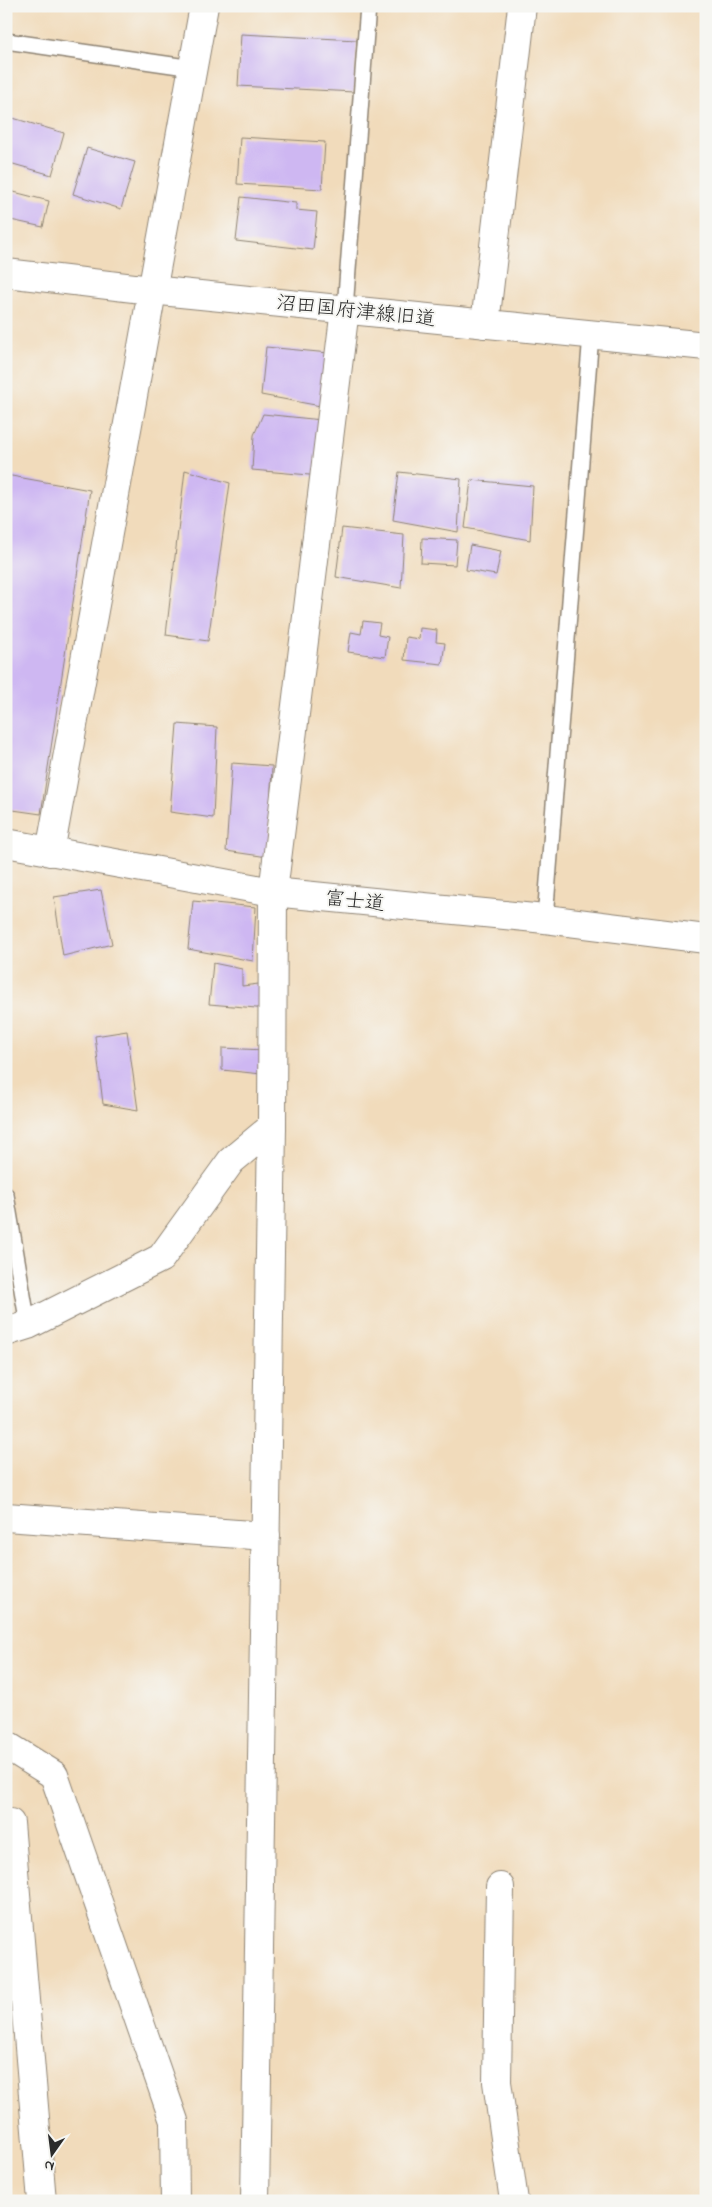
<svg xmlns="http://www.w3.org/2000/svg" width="712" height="2207" font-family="'Indie Flower','Klee One',sans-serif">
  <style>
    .building { fill: #ceb7f2 }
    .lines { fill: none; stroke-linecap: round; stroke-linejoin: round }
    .service-casing { stroke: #8e8373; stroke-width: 18 }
    .minor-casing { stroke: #8e8373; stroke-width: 30 }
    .tertiary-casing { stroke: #8e8373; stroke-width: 30 }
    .service { stroke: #fff; stroke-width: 15 }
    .minor { stroke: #fff; stroke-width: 28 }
    .tertiary { stroke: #fff; stroke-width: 28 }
    .labels { text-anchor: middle; stroke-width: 4; stroke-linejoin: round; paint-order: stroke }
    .street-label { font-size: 20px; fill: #2b2b2b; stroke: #f6f6f2 }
  </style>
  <rect width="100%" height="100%" fill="#f6f6f2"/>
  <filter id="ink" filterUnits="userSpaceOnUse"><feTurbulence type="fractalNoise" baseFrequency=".02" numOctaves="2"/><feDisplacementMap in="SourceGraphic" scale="10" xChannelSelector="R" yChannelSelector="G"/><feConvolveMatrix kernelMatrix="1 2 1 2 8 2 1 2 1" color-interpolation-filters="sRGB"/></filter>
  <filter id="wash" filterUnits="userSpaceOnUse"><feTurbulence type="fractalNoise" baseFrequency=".0096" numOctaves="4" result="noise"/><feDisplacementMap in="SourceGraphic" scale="20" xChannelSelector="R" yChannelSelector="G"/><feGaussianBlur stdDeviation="1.12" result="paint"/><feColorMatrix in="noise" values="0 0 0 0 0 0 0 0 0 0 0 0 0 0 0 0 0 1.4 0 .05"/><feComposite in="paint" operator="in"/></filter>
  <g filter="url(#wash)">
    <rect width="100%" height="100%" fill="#f1dbbb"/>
    <g id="blocks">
      <g class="building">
        <polygon points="241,34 357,40 354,92 238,86"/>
        <polygon points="6,116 64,133 52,175 6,162"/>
        <polygon points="240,137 325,142 322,189 237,184"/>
        <polygon points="87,148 135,162 121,209 73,194"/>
        <polygon points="6,190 49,201 43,227 6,219"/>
        <polygon points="241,197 296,203 296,210 317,212 313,250 236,241"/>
        <polygon points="266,347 329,353 326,407 261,395"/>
        <polygon points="263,414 322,420 321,476 252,470 254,435"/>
        <polygon points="185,470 230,483 208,641 166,635"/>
        <polygon points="399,472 461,479 458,532 393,520"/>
        <polygon points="6,475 90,490 41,814 6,809"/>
        <polygon points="471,480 533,486 530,540 465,528"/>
        <polygon points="342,528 404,535 401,588 336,577"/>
        <polygon points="422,538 457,540 455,565 421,563"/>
        <polygon points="470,545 501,551 496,575 466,570"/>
        <polygon points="363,621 380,623 378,635 388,637 385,657 348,652 351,632 361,634"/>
        <polygon points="420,628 437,630 436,642 445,643 442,664 404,660 406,637 419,639"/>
        <polygon points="177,724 217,727 213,818 170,812"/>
        <polygon points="232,763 272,766 268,857 226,851"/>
        <polygon points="101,890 112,944 63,956 54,897"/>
        <polygon points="193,901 256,907 253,961 188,949"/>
        <polygon points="213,963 242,969 242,986 267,983 268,1009 209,1004"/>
        <polygon points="127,1031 138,1110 103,1104 95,1036"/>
        <polygon points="222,1048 264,1050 262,1074 222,1070"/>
      </g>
    </g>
  </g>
  <g filter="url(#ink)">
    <use href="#blocks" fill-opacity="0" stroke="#8e8373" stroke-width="1"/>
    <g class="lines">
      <g class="service-casing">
        <g id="service">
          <polyline points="6,41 193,68"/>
          <polyline points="345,309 368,6"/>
          <polyline points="545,919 591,334"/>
          <polyline points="6,1195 28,1325"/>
        </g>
      </g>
      <g class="minor-casing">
        <g id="minor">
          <polyline points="485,324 522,6"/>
          <polyline points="6,843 273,892 545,919 706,939"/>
          <polyline points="50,852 204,6"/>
          <polyline points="6,1332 28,1325 161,1258 231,1161 272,1127"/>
          <polyline points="6,1517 266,1536"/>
          <polyline points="6,1745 54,1775 174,2121 175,2201"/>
          <polyline points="10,1823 42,2201"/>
          <polyline points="500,1887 497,2082 514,2201"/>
          <polyline points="255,2201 272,1127 273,892 345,309"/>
        </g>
      </g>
      <g class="tertiary-casing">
        <polyline id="tertiary" points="6,273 151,290 706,346"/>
      </g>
      <use href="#service" class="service"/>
      <use href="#minor" class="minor"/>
      <use href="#tertiary" class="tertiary"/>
    </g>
  </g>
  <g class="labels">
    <g class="street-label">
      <text transform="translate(356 310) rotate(6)" y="7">沼田国府津線旧道</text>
      <text transform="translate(355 900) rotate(6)" y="7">富士道</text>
    </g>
  </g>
  <rect width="712" height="2207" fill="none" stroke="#f6f6f2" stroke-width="25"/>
  <g transform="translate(52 2154) rotate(194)" stroke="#f6f6f2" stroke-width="4" paint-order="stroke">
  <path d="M0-4L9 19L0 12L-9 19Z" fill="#2b2b2b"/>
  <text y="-8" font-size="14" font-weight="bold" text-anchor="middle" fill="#2b2b2b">N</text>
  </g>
</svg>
